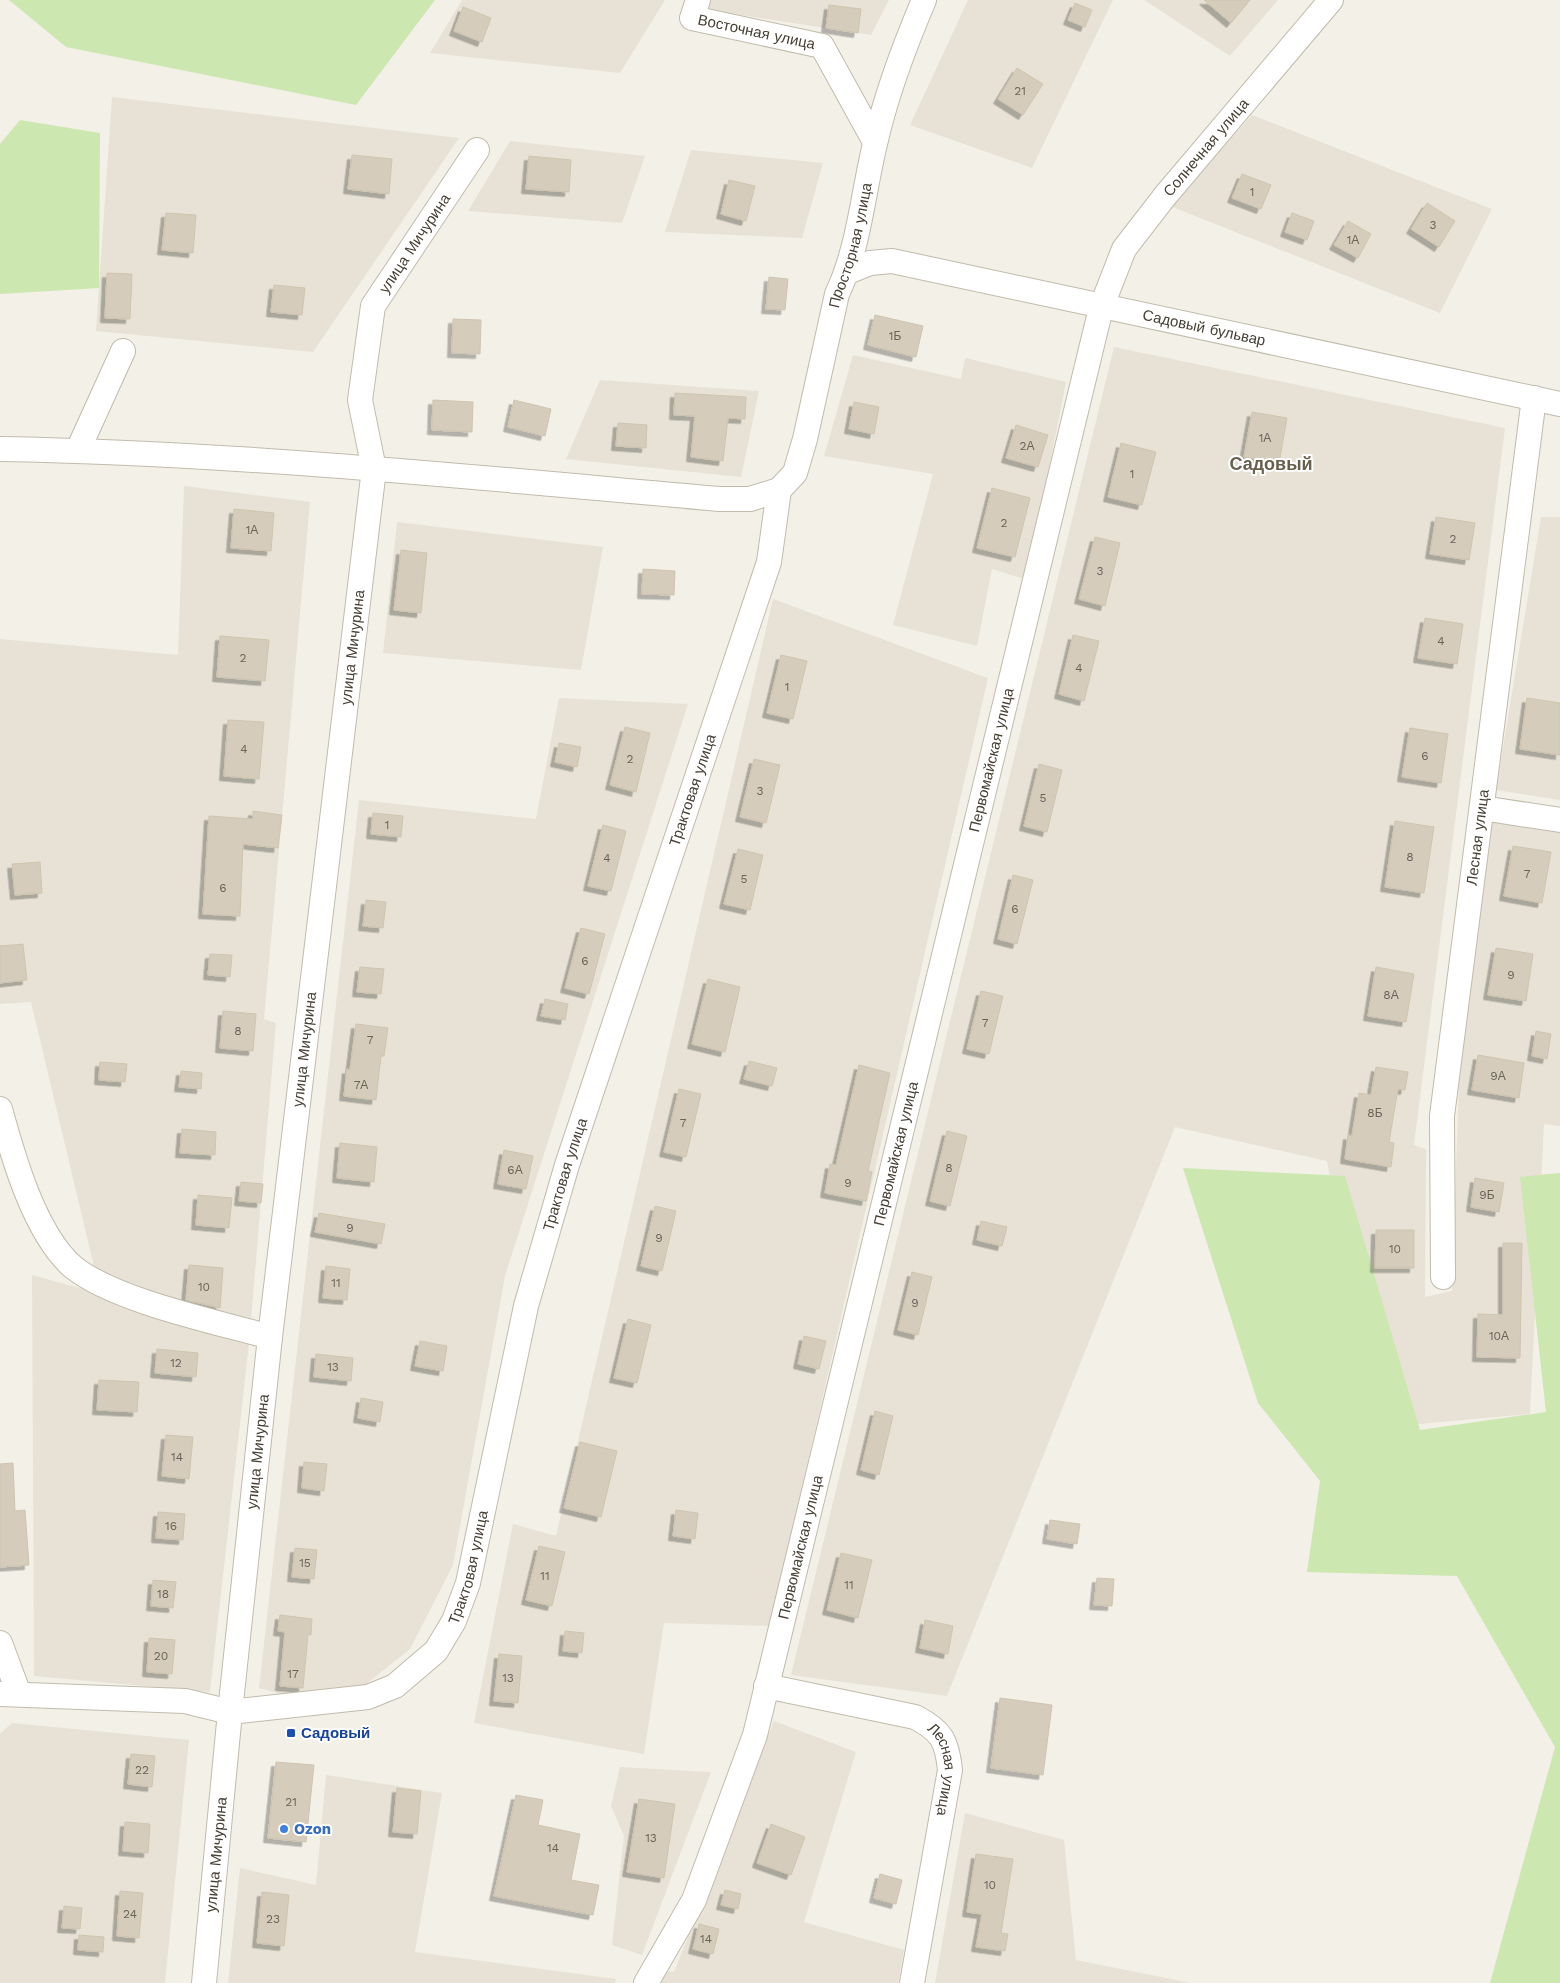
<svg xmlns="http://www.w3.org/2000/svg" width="1560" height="1983" font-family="'Work Sans',sans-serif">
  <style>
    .residential { fill: #e7e2d5 }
    .green { fill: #cce7b0 }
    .building { fill: #d5ccbc; stroke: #cfc4af; filter: url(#shadow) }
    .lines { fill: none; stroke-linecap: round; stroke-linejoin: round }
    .minor-casing { stroke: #c1bbac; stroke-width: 26 }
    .minor { stroke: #fff; stroke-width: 24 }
    .transit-dot { fill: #1a4fb4; stroke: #fff; stroke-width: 2 }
    .shop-dot { fill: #3f7fe0; stroke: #fff; stroke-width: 2 }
    .labels { text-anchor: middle; stroke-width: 4; stroke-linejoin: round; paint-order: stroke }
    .number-label { font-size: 12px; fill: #6a6358 }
    .street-label { font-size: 15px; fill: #464036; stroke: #fff }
    .transit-label { font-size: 15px; font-weight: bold; fill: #164399; stroke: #fff; text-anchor: start }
    .shop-label { font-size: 15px; font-weight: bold; fill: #366cbe; stroke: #fff; text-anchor: start }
    .quarter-label { font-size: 18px; font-weight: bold; fill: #695f4d; stroke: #fff }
  </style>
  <defs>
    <filter id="shadow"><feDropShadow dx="-4.5" dy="4.5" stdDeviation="0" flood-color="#0004"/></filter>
  </defs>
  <rect width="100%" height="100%" fill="#f3f0e7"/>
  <g class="residential">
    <polygon points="462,0 665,0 620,73 430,53"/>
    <polygon points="709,0 889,0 871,35 703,9"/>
    <polygon points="968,0 1113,0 1032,168 910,125"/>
    <polygon points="1144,0 1278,0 1230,56"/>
    <polygon points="112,97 459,138 313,352 96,331"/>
    <polygon points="1252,115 1492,209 1440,313 1170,206"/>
    <polygon points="510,141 645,156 622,223 468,211"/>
    <polygon points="691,150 823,163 802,238 665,232"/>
    <polygon points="1114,347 1505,428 1414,1145 1426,1149 1425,1297 1452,1291 1460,1051 1490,820 1560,829 1560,1126 1544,1124 1530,1414 1375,1428 1327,1161 1175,1127 947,1696 791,1675"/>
    <polygon points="853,355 961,379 965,358 1066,382 1027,580 992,569 977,646 893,625 933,474 824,456"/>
    <polygon points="600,380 759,391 741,477 566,459"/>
    <polygon points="184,486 310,502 264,1019 276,1023 251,1320 204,1315 96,1275 31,1002 0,1004 0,639 178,655"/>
    <polygon points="1541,517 1560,517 1560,800 1496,790"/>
    <polygon points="397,522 603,547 581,670 383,653"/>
    <polygon points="773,599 988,678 770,1626 664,1623 644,1754 474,1723 513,1524 556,1536"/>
    <polygon points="559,698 688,704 505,1276 453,1565 410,1649 365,1685 296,1698 259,1688 359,800 536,819"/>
    <polygon points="32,1275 250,1335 210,1692 34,1676"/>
    <polygon points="774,1721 856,1752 804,1922 904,1950 898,1983 656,1983 661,1970 674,1972"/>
    <polygon points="12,1723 189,1740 165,1983 0,1983 0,1734"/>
    <polygon points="620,1767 711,1772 642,1955 612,1945 624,1836 611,1806"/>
    <polygon points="326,1775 442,1793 415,1952 616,1979 615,1983 228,1983 240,1868 316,1885"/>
    <polygon points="965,1813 1064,1840 1076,1960 1191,1983 935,1983"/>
  </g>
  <g class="green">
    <polygon points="9,0 435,0 356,105 66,47"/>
    <polygon points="20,120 100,133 99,288 0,294 0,144"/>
    <polygon points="1183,1168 1345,1176 1420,1430 1546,1412 1520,1177 1560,1173 1560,1983 1490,1983 1555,1747 1457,1576 1307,1572 1320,1481 1258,1403"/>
  </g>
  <g class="building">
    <polygon points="1204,0 1250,0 1231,23"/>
    <polygon points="1075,3 1092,10 1085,27 1068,20"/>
    <polygon points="829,5 861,9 858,33 826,28"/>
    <polygon points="463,7 491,18 482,42 454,31"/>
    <polygon points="1017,68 1043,84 1023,115 998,99"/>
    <polygon points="352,155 392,159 389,194 348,189"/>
    <polygon points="529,156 571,160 569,192 526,189"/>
    <polygon points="1242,174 1271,185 1261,209 1232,198"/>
    <polygon points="729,180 755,186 746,221 721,214"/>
    <polygon points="1427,203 1455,221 1439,247 1411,229"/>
    <polygon points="166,213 196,215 193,253 162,250"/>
    <polygon points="1292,213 1314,221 1307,240 1285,232"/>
    <polygon points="1348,221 1371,234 1358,258 1334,245"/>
    <polygon points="107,273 132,274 130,319 105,318"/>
    <polygon points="769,277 788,279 785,310 766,309"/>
    <polygon points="274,285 305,288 302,315 271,312"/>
    <polygon points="875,315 923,326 916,357 868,345"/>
    <polygon points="453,319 481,320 480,354 452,353"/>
    <polygon points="675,393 746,397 745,419 728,418 723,461 691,457 695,416 674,415"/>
    <polygon points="433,400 473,402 472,432 432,430"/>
    <polygon points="514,400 551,409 545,436 508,427"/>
    <polygon points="854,402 879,407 874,434 849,429"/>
    <polygon points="1252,412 1287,418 1279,463 1244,457"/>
    <polygon points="618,423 647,425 646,448 616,446"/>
    <polygon points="1016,425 1048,435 1038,467 1006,458"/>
    <polygon points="1121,443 1156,452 1142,505 1108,497"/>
    <polygon points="992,488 1030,498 1015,557 977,548"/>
    <polygon points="234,509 274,513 271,551 231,548"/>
    <polygon points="1436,517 1475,523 1469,560 1430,554"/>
    <polygon points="1095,537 1120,543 1105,606 1079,599"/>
    <polygon points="401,550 427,553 421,613 394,610"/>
    <polygon points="643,569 675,571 674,595 642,594"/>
    <polygon points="1425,618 1463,624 1457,664 1418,658"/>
    <polygon points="1073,635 1099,641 1084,701 1059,694"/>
    <polygon points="220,636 269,640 265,681 217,677"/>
    <polygon points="781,655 807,661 793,719 767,713"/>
    <polygon points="1527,698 1560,703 1560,755 1520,749"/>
    <polygon points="228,720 264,722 259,779 224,776"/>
    <polygon points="625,727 650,733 636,792 610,785"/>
    <polygon points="1410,728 1448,734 1441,783 1402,777"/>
    <polygon points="559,743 581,747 577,767 555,762"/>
    <polygon points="754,759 780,765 766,823 740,817"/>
    <polygon points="1039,764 1062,770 1047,832 1024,826"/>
    <polygon points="253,811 282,815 278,848 243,844 240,916 203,914 209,816 253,819"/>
    <polygon points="373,813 403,816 401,837 371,834"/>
    <polygon points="1395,821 1434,827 1424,893 1385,887"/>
    <polygon points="603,825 626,831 611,891 588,886"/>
    <polygon points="1513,846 1551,852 1542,903 1504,896"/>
    <polygon points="738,849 763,855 750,910 724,904"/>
    <polygon points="40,862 42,893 15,895 12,864"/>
    <polygon points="1013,875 1033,880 1017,944 998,939"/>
    <polygon points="366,900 386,902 383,928 363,926"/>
    <polygon points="581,928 605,934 589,994 565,988"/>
    <polygon points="23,944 27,980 0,983 0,946"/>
    <polygon points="1496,948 1533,954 1526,1001 1488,995"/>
    <polygon points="210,954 232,955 230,977 208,975"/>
    <polygon points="360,967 384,969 381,994 357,992"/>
    <polygon points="1376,967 1414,974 1406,1022 1368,1016"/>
    <polygon points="708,979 740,987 725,1052 692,1044"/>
    <polygon points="981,991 1003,996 989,1054 967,1049"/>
    <polygon points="545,999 568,1004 565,1020 541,1016"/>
    <polygon points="223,1011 256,1014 253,1051 220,1048"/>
    <polygon points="356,1024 388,1028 384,1056 381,1056 376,1100 344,1096 347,1069 350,1070"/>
    <polygon points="1536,1031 1551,1034 1547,1059 1532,1056"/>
    <polygon points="1478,1055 1524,1063 1519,1098 1472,1090"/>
    <polygon points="749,1061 777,1068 772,1086 744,1079"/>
    <polygon points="100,1062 127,1064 125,1082 99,1080"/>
    <polygon points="859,1065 890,1073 868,1171 872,1172 866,1201 825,1193 830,1164 836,1165"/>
    <polygon points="1376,1067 1408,1072 1405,1090 1398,1089 1389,1142 1394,1143 1391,1167 1345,1159 1348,1135 1352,1136 1359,1093 1371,1095"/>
    <polygon points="181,1071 202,1073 201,1089 179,1087"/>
    <polygon points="679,1089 701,1094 686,1157 664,1152"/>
    <polygon points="182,1129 216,1132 215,1155 180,1153"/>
    <polygon points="947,1131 967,1136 950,1206 930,1201"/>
    <polygon points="340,1143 377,1147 374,1182 337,1178"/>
    <polygon points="504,1150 533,1156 526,1189 498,1184"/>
    <polygon points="1475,1178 1504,1183 1499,1212 1471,1207"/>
    <polygon points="241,1182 263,1184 261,1203 239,1201"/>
    <polygon points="198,1195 232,1198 229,1228 196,1225"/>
    <polygon points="655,1206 676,1211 662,1271 641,1266"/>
    <polygon points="319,1213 385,1224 381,1244 315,1232"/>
    <polygon points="981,1221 1007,1227 1002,1246 977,1240"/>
    <polygon points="1376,1230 1414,1230 1414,1268 1375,1268"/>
    <polygon points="1503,1243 1522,1243 1520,1358 1477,1357 1478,1314 1503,1315"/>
    <polygon points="189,1265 223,1268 220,1308 186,1300"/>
    <polygon points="326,1266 350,1269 347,1300 323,1298"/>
    <polygon points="912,1272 932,1277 918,1335 898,1330"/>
    <polygon points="628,1319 651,1325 637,1383 614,1378"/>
    <polygon points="804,1336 826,1341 819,1369 798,1364"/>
    <polygon points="420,1341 447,1346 443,1371 415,1366"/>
    <polygon points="157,1349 198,1353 196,1377 155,1373"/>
    <polygon points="316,1354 353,1358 351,1381 314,1377"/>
    <polygon points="99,1380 139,1382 137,1412 97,1410"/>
    <polygon points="361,1398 383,1402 380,1422 358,1418"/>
    <polygon points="875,1411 893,1416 879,1475 861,1470"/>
    <polygon points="166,1435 193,1437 189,1479 162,1476"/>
    <polygon points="580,1442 617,1451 601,1517 564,1508"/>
    <polygon points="304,1462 327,1464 324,1491 302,1488"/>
    <polygon points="13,1463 15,1511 25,1510 29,1565 0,1567 0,1464"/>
    <polygon points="676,1510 698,1513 695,1539 673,1536"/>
    <polygon points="158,1512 185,1514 183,1540 156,1538"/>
    <polygon points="1050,1520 1080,1524 1077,1544 1047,1539"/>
    <polygon points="539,1546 565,1552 552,1606 526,1600"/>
    <polygon points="295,1548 317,1550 314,1579 292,1577"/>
    <polygon points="841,1553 872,1560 858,1618 827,1610"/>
    <polygon points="1097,1578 1114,1579 1112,1606 1094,1605"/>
    <polygon points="153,1580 176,1582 173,1608 151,1606"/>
    <polygon points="280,1615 312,1619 311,1635 308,1634 303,1688 280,1686 285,1632 278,1631"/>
    <polygon points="925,1620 953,1626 948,1654 920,1648"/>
    <polygon points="565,1631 584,1633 582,1653 563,1651"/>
    <polygon points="149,1638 175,1640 172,1674 147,1672"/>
    <polygon points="499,1654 522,1656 518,1703 494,1701"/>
    <polygon points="1000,1698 1052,1705 1043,1775 991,1768"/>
    <polygon points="131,1754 155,1756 152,1787 128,1784"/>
    <polygon points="276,1762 314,1765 306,1842 268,1838"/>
    <polygon points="397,1788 421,1791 417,1834 393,1832"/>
    <polygon points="516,1795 543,1800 538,1825 580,1834 571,1880 599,1885 593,1915 494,1896"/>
    <polygon points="639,1799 675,1804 664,1878 627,1872"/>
    <polygon points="125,1822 150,1824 148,1853 123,1851"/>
    <polygon points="771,1824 805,1837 791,1875 757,1863"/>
    <polygon points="976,1854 1013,1859 1001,1933 1008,1934 1005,1951 976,1947 982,1914 967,1912"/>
    <polygon points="880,1874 902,1880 896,1904 874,1898"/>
    <polygon points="725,1890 741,1894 738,1909 721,1905"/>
    <polygon points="120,1891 143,1893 139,1938 117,1936"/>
    <polygon points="262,1892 289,1895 284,1946 257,1943"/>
    <polygon points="64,1906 82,1908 80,1929 62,1928"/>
    <polygon points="699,1924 719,1929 713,1954 693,1949"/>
    <polygon points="79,1935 104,1937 103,1952 78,1950"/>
  </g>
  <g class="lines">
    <g class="minor-casing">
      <g id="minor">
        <path id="s1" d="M698,0L692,18L822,46L875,142"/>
        <path id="s2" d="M848,272L870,263L892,261L1560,404"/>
        <path d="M0,449C240,453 480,478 719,499H750L779,490"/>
        <polyline points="78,450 123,351"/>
        <path id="s3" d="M779,490L795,473L805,439L837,294C859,248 863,193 875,144C886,94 904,47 924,0"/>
        <polyline points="1482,808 1560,820"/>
        <path d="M0,1109C13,1157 35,1234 73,1267C115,1301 217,1322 270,1337"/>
        <path id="s4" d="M1443,1277L1442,1116L1534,398"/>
        <polyline points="0,1643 19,1694"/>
        <path id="s5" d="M766,1686L915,1717C942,1731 947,1741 950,1770L912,1983"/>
        <path id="s6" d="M0,1694L185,1701L230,1712L368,1697L395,1686L436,1651L454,1621L468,1583L526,1306L567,1165L769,562L779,490"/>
        <path id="s7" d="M204,1983L230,1712L270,1337L374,469L360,400L373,306L477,150"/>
        <path id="s8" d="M646,1983L694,1900L755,1735L1101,308L1124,249L1165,196L1331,0"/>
      </g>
    </g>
    <use href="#minor" class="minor"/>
  </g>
  <rect class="transit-dot" x="286" y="1728" width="10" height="10" rx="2.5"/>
  <circle class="shop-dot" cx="284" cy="1829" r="5"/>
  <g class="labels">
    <g class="number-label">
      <text x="1020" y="95">21</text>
      <text x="1252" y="196">1</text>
      <text x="1433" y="229">3</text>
      <text x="1353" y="244">1А</text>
      <text x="895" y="340">1Б</text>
      <text x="1265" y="442">1А</text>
      <text x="1027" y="450">2А</text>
      <text x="1132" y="478">1</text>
      <text x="1004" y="527">2</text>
      <text x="252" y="534">1А</text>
      <text x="1453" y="543">2</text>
      <text x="1100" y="575">3</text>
      <text x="1441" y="645">4</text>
      <text x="243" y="662">2</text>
      <text x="1079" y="672">4</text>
      <text x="787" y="691">1</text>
      <text x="244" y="753">4</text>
      <text x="1425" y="760">6</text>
      <text x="630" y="763">2</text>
      <text x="760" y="795">3</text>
      <text x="1043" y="802">5</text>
      <text x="387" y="829">1</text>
      <text x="1410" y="861">8</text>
      <text x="607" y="862">4</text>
      <text x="1527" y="878">7</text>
      <text x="744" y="883">5</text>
      <text x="223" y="892">6</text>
      <text x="1015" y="913">6</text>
      <text x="585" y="965">6</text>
      <text x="1511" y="979">9</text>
      <text x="1391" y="999">8А</text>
      <text x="985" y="1027">7</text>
      <text x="238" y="1035">8</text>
      <text x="370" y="1044">7</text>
      <text x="1498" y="1080">9А</text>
      <text x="361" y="1089">7А</text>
      <text x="1375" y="1117">8Б</text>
      <text x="683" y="1127">7</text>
      <text x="949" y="1172">8</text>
      <text x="515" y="1174">6А</text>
      <text x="848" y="1187">9</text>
      <text x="1487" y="1199">9Б</text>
      <text x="350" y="1232">9</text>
      <text x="659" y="1242">9</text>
      <text x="1395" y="1253">10</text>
      <text x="336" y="1287">11</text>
      <text x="204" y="1291">10</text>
      <text x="915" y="1307">9</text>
      <text x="1499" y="1340">10А</text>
      <text x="176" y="1367">12</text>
      <text x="333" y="1371">13</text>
      <text x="177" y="1461">14</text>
      <text x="171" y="1530">16</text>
      <text x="305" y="1567">15</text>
      <text x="545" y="1580">11</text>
      <text x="849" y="1589">11</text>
      <text x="163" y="1598">18</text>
      <text x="161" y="1660">20</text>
      <text x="293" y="1678">17</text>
      <text x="508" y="1682">13</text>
      <text x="142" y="1774">22</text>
      <text x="291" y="1806">21</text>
      <text x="651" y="1842">13</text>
      <text x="553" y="1852">14</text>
      <text x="990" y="1889">10</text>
      <text x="130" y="1918">24</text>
      <text x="273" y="1923">23</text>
      <text x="706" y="1943">14</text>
    </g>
    <g class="street-label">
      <text dy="5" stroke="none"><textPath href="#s1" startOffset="85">Восточная улица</textPath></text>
      <text dy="5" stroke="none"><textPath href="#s8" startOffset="1934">Солнечная улица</textPath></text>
      <text dy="5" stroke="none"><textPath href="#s7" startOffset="1764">улица Мичурина</textPath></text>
      <text dy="5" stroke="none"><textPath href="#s3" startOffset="258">Просторная улица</textPath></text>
      <text dy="5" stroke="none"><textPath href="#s2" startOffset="365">Садовый бульвар</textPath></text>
      <text dy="5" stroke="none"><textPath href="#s7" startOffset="1344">улица Мичурина</textPath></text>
      <text dy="5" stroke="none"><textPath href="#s8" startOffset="1275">Первомайская улица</textPath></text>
      <text dy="5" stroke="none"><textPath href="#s6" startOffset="1354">Трактовая улица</textPath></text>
      <text dy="5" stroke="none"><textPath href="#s4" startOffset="442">Лесная улица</textPath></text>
      <text dy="5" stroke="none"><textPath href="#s7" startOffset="939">улица Мичурина</textPath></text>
      <text dy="5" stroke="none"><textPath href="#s8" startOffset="870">Первомайская улица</textPath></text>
      <text dy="5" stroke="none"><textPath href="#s6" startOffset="949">Трактовая улица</textPath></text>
      <text dy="5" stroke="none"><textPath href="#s7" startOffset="534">улица Мичурина</textPath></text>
      <text dy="5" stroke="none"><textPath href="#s8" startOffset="465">Первомайская улица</textPath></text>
      <text dy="5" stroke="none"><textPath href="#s6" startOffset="544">Трактовая улица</textPath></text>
      <text dy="5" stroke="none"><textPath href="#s5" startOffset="218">Лесная улица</textPath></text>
      <text dy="5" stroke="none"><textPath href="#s7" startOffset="129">улица Мичурина</textPath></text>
    </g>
    <g class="transit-label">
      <text x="301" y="1738">Садовый</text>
    </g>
    <g class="shop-label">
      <text x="294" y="1834">Ozon</text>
    </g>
    <g class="quarter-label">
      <text x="1271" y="470">Садовый</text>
    </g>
  </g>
</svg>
